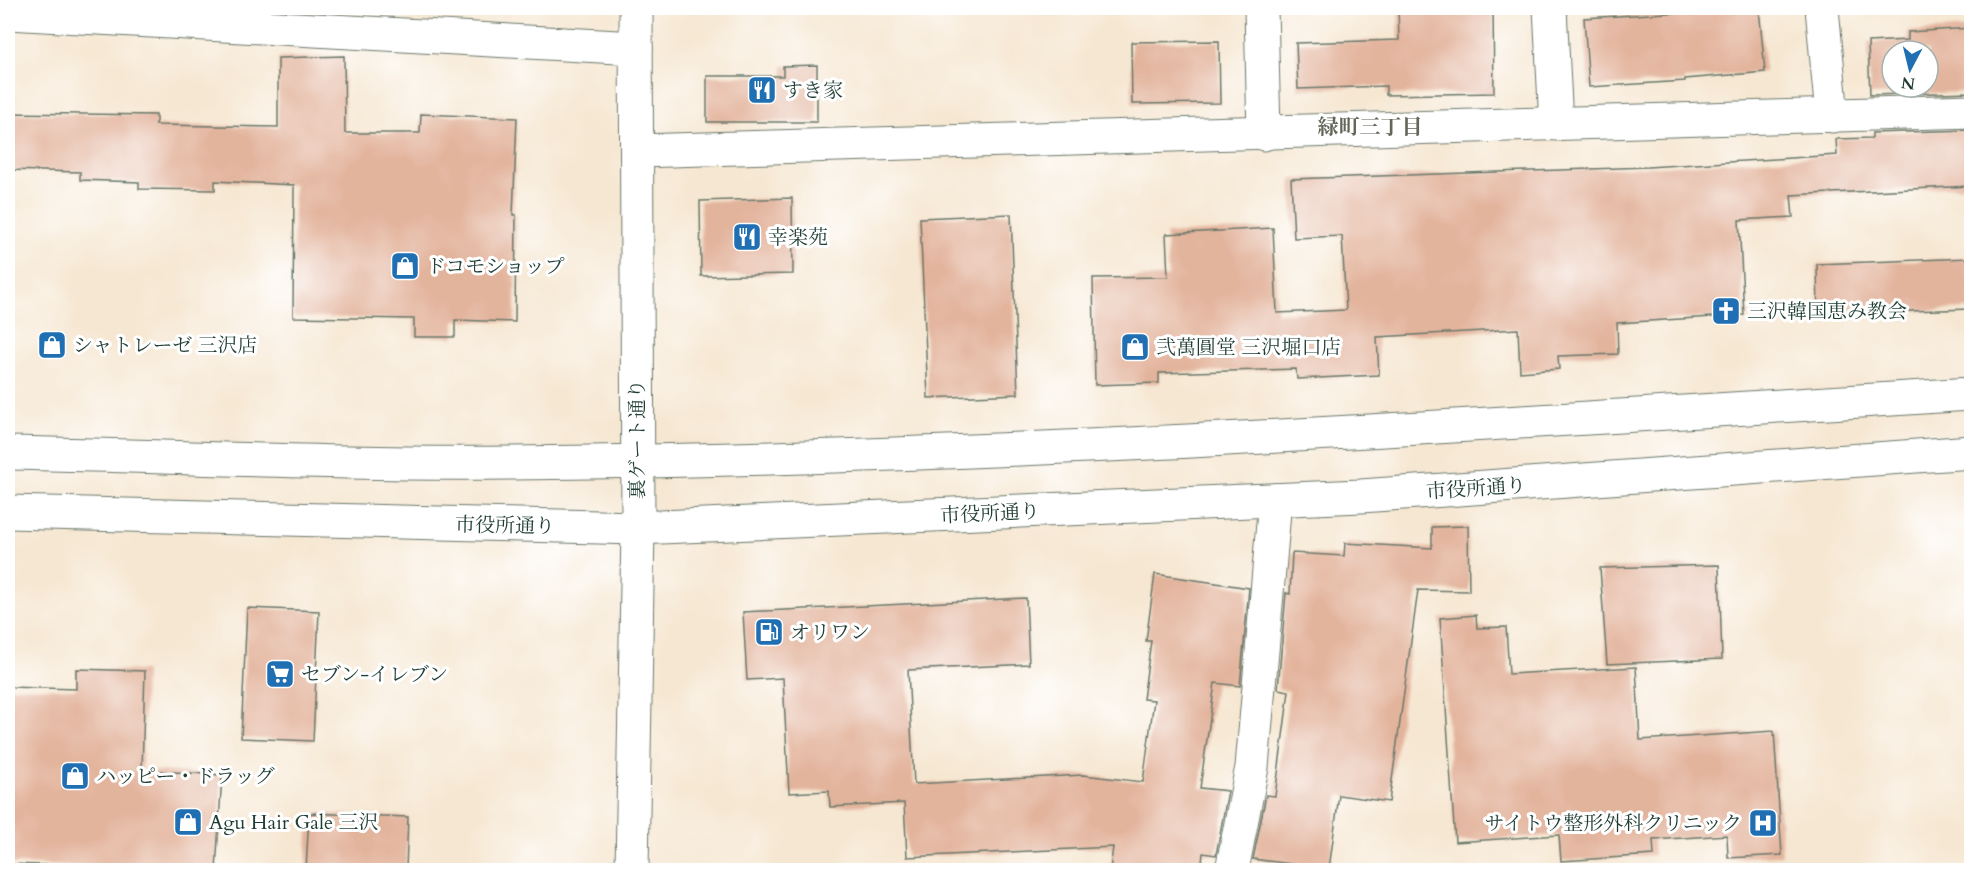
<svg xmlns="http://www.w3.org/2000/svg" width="1979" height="878" font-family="Cardo,'Noto Serif JP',serif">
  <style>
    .building { fill: #e3b49c; fill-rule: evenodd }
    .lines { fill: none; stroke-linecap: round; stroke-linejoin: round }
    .minor-casing { stroke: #6a786b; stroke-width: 35 }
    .tertiary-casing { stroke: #6a786b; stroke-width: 35 }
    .minor { stroke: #fff; stroke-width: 33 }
    .tertiary { stroke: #fff; stroke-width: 33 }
    .labels { text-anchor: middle; stroke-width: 6; stroke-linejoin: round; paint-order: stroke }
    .poi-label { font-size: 20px; fill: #1f3d34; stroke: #fff; text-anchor: start }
    .street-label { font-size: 20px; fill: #1f3d34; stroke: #fff }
    .neighbourhood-label { font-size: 21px; font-weight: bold; fill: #646758; stroke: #fff }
  </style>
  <rect width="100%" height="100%" fill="#fff"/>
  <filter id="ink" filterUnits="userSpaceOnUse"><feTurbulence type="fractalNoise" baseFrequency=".0167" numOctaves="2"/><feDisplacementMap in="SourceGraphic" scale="12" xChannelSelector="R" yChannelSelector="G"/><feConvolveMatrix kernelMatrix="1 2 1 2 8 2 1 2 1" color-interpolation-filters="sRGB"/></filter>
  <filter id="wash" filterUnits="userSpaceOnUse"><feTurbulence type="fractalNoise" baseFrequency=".008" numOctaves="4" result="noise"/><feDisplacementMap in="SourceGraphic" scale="24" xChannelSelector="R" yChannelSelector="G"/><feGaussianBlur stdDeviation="1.35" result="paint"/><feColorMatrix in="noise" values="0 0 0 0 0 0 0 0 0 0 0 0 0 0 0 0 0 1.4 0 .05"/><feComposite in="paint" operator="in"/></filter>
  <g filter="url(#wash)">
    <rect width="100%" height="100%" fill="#f6e7d2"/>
    <g id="blocks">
      <g class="building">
        <polygon points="1398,8 1493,8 1494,93 1386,95 1386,86 1298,89 1296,43 1399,40"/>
        <polygon points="1701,8 1759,8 1765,72 1685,79 1685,81 1589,87 1584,18 1701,11"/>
        <path d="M1971,28V92L1870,95L1868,42L1908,40V32ZM1892,51H1928V87H1892Z"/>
        <polygon points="1219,41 1220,103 1132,104 1131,42"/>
        <polygon points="344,56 345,133 420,133 421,114 517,118 513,215 516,215 515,322 455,320 455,337 414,337 414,319 293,317 294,185 215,181 215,190 139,189 139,182 80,180 80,172 8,170 8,113 156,115 156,125 278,127 278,58"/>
        <polygon points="817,65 817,122 707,122 707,76 783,76 783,66"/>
        <polygon points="1971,130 1971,186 1791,195 1793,217 1739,220 1744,315 1617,323 1618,354 1558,356 1559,369 1520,372 1518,329 1377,337 1379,375 1297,379 1296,369 1159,373 1159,383 1095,385 1093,278 1168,277 1166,234 1273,228 1277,313 1346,310 1342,236 1294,238 1291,179 1648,167 1837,155 1836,139 1872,138 1872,133"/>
        <polygon points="792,198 793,274 701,276 700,201"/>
        <polygon points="1011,214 1018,394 928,398 920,218"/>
        <polygon points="1970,258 1971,309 1818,314 1817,264"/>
        <polygon points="1468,526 1469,591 1418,590 1389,802 1339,795 1329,869 1253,859 1266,795 1275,796 1289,691 1278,689 1286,593 1290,594 1292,553 1344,556 1345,543 1432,548 1432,527"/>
        <polygon points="1719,565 1722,659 1607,664 1600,568"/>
        <polygon points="1155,574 1249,588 1240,686 1215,683 1200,788 1228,791 1216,855 1203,853 1201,870 1110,870 1113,847 907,857 904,803 830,807 829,791 789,793 783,678 747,680 743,612 1026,598 1029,664 908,670 914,784 1083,775 1143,782 1154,700 1143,699 1151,641 1146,641"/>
        <polygon points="247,608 319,611 313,741 241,738"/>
        <polygon points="1476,615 1477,628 1506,627 1509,674 1636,667 1640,740 1774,731 1782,855 1728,858 1727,835 1653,840 1654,855 1561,861 1559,835 1455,842 1440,618"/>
        <polygon points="76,669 145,671 142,770 222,775 216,870 8,864 8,687 76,689"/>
        <polygon points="309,813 408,817 406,870 306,870"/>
      </g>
    </g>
  </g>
  <g filter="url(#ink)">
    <use href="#blocks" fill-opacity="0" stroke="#6a786b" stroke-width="1.5"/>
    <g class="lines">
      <g class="minor-casing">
        <g id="minor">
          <polyline points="1261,8 1264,134"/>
          <polyline points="1550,8 1556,124"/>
          <polyline points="1822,8 1832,116"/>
          <polyline points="8,13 636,48"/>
          <polyline points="638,151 1972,111"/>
          <polyline points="1232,870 1252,767 1275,500"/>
        </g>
      </g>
      <g class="tertiary-casing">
        <g id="tertiary">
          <path d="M8,453C175,456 344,465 511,463C999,459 1485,424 1972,394"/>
          <polyline points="8,512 638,528 1361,496 1972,452"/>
          <polyline points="632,870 638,528 636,8"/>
        </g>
      </g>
      <use href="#minor" class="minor"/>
      <use href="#tertiary" class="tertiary"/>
    </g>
  </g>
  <defs>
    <g id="restaurant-square" transform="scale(1.5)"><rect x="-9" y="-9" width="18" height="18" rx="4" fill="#1f6fb2" stroke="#fff"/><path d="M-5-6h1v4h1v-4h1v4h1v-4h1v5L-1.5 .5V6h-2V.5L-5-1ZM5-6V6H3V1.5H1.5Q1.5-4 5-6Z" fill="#fff"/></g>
    <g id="shop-square" transform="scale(1.5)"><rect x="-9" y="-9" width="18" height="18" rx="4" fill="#1f6fb2" stroke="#fff"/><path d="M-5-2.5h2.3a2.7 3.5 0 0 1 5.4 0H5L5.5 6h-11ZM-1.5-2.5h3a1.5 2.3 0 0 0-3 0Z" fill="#fff"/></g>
    <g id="church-square" transform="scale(1.5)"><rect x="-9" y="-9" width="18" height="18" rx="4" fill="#1f6fb2" stroke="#fff"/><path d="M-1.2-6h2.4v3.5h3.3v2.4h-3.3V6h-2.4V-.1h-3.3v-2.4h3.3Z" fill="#fff"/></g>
    <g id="fuel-square" transform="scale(1.5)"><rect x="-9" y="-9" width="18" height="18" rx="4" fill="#1f6fb2" stroke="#fff"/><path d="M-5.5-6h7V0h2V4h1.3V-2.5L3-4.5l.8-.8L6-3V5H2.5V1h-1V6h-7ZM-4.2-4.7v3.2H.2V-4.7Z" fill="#fff"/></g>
    <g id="supermarket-square" transform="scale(1.5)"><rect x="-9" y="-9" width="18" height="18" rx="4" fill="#1f6fb2" stroke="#fff"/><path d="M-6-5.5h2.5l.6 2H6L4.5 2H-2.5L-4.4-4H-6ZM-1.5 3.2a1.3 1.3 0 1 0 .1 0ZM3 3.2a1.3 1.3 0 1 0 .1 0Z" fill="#fff"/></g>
    <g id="hospital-square" transform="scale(1.5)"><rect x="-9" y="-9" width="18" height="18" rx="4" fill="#1f6fb2" stroke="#fff"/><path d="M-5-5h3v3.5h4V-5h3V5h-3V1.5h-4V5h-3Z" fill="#fff"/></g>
  </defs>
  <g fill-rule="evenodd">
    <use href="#restaurant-square" x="762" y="90"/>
    <use href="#restaurant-square" x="747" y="237"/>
    <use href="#shop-square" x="405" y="266"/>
    <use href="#church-square" x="1726" y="311"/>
    <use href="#shop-square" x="52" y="345"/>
    <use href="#shop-square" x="1135" y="347"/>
    <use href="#fuel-square" x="769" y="632"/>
    <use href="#supermarket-square" x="280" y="674"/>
    <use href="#shop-square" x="75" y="776"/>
    <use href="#shop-square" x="188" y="822"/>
    <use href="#hospital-square" x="1763" y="823"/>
  </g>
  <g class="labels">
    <g class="poi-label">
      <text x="783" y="97">すき家</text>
      <text x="768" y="244">幸楽苑</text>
      <text x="426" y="273">ドコモショップ</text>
      <text x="1747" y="318">三沢韓国恵み教会</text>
      <text x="73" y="352">シャトレーゼ 三沢店</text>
      <text x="1156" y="354">弐萬圓堂 三沢堀口店</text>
      <text x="790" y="639">オリワン</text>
      <text x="301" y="681">セブン-イレブン</text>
      <text x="96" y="783">ハッピー・ドラッグ</text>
      <text x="209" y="829">Agu Hair Gale 三沢</text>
      <text x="1742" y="830" text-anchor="end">サイトウ整形外科クリニック</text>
    </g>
    <g class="street-label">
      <text transform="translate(637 439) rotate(-90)" y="7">裏ゲート通り</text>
      <text transform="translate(1476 488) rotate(-4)" y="7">市役所通り</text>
      <text transform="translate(990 513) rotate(-3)" y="7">市役所通り</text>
      <text transform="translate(505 525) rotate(1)" y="7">市役所通り</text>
    </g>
    <g class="neighbourhood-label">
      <text x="1370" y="134">緑町三丁目</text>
    </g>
  </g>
  <rect width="1979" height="878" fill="none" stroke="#fff" stroke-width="30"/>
  <g transform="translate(1910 69) rotate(187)"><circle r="28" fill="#ffffff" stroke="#a5b1ae" stroke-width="1.5"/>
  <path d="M0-4.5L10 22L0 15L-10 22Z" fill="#1f6fb2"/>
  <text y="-9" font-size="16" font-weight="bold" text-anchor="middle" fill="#1f3d34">N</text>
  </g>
</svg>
